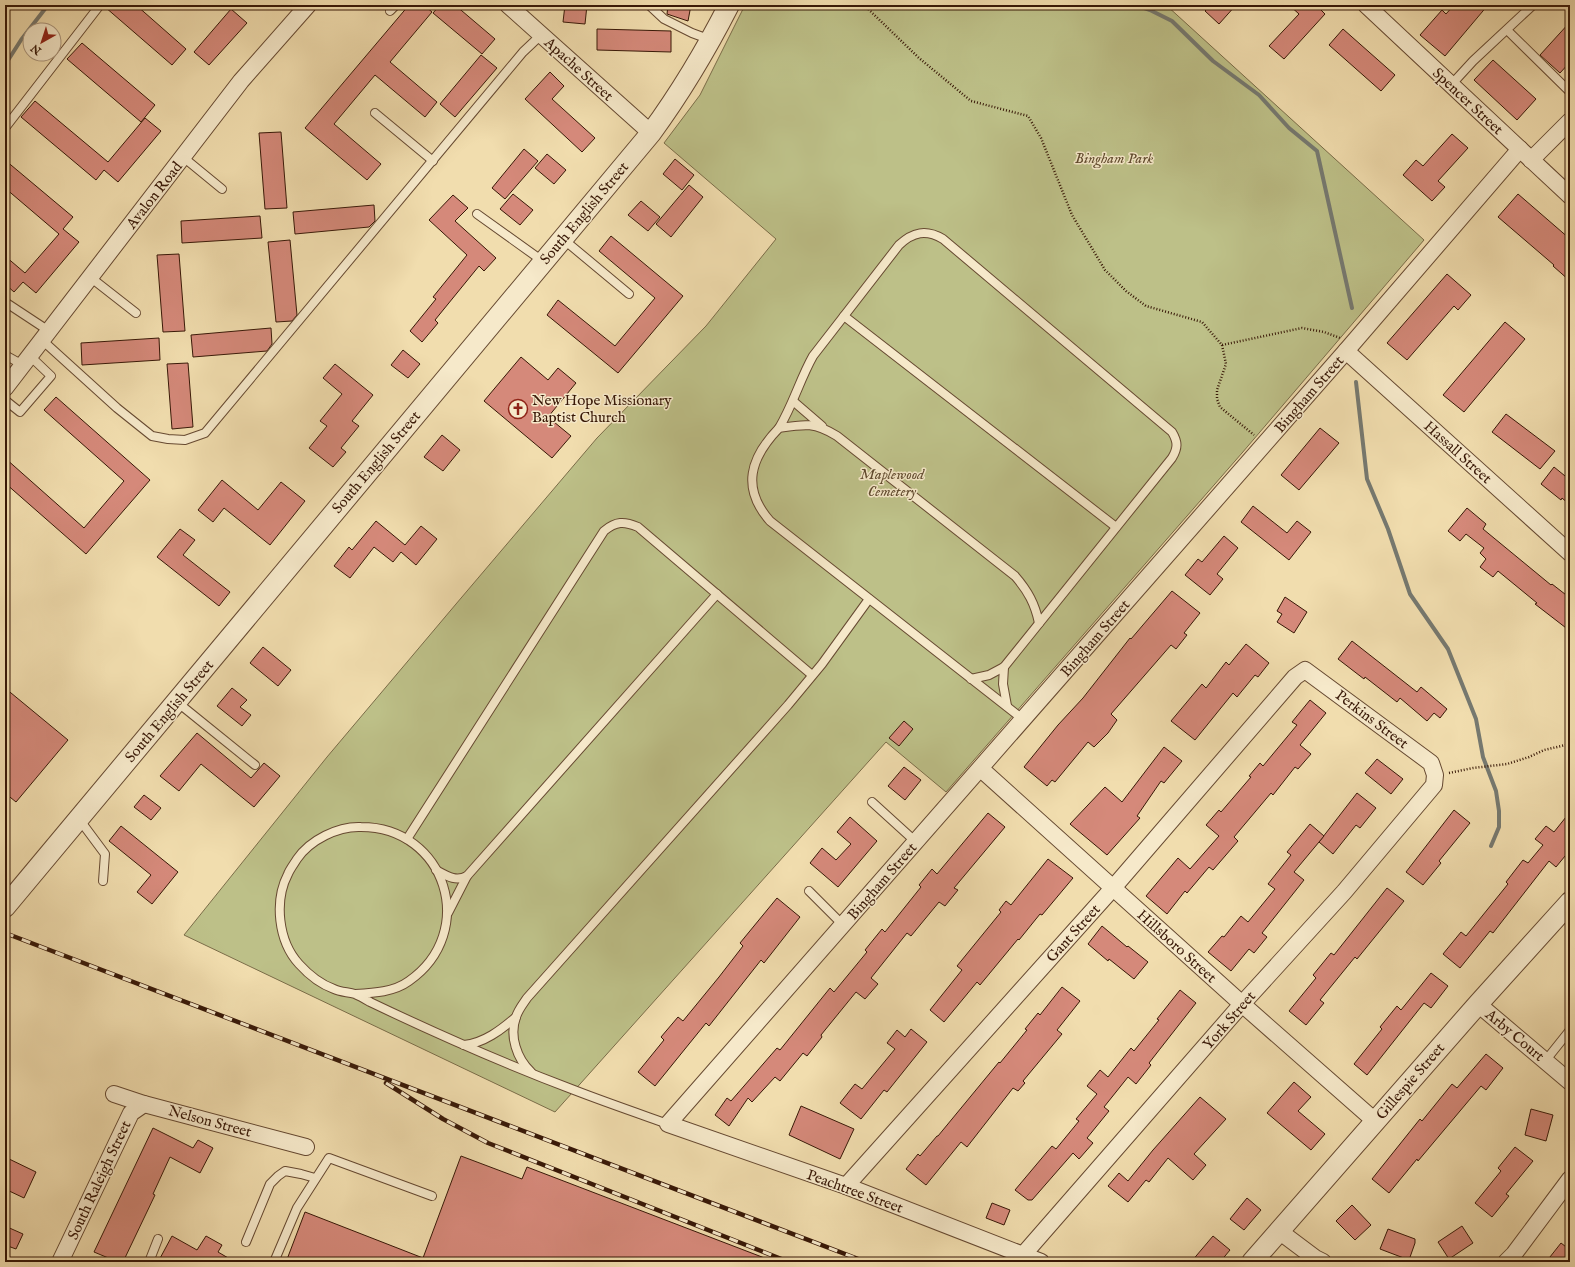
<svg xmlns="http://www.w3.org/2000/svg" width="1575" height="1267" font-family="'IM FELL English',serif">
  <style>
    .green { fill: #bdc088; stroke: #7a6c48 }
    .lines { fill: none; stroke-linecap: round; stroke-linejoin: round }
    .stream { stroke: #767970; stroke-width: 4 }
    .building { fill: #d5897a; stroke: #381807 }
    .service-casing { stroke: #664931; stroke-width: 10 }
    .minor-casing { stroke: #664931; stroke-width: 18 }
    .tertiary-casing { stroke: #664931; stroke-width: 22 }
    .path { stroke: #381807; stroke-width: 2.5; stroke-dasharray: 1 2; stroke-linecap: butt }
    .service { stroke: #f6e9ca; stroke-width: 8 }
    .minor { stroke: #f6e9ca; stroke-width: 16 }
    .tertiary { stroke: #f6e9ca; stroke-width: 20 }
    .rail-casing { stroke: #381807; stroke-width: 4.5 }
    .rail { stroke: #f6e9ca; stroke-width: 3; stroke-dasharray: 9; stroke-linecap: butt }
    .labels { text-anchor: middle; stroke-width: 3; stroke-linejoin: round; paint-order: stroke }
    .street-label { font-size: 15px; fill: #381807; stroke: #f6e9ca }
    .park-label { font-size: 15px; font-style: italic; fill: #604a2e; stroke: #f6e9ca }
    .poi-label { font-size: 15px; fill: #381807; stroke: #f6e9ca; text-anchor: start }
  </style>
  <rect width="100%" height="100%" fill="#f1ddae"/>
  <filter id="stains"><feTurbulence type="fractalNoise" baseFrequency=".005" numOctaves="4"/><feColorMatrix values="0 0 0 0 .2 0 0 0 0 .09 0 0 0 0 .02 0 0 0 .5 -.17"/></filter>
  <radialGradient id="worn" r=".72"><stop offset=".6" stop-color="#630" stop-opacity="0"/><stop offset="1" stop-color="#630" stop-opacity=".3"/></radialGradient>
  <polygon class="green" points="745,5 1166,5 1424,240 1242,453 946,792 886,742 555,1112 184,935 327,757 456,604 597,438 706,326 776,239 664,143 700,95"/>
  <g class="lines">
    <g class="stream">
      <polyline points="1136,5 1150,10 1172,21 1213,61 1259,95 1289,128 1317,151 1352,308"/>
      <polyline points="5,65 21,40 48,5"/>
      <polyline points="1356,382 1367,479 1388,529 1410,594 1448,649 1476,719 1483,757 1496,791 1499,811 1499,827 1491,846"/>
    </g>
  </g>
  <g class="building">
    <polygon points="105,5 136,5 186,49 172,65 105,7"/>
    <polygon points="409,5 424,5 432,12 390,62 437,102 425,117 375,75 334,124 381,164 367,180 305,128"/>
    <polygon points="440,5 455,5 495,39 482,54 433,13"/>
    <polygon points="565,5 587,5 585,24 563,22"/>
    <polygon points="668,5 691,5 688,21 667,14"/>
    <polygon points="1211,5 1236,5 1219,24 1205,11"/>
    <polygon points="1289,5 1316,5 1325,14 1284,59 1269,46 1299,14"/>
    <polygon points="1454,5 1488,5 1445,56 1420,35 1442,10 1446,14"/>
    <polygon points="231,9 247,23 209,65 194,52"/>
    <polygon points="1570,22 1570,62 1560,73 1540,55"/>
    <polygon points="597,29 671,31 671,52 597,50"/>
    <polygon points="1343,29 1395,75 1381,91 1329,45"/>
    <polygon points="82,43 155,105 141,122 67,59"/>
    <polygon points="481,55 497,68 455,117 440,104"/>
    <polygon points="1493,60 1536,99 1517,120 1474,80"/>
    <polygon points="550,72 564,86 552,99 595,138 582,152 525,99"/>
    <polygon points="35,101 108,162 145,118 161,131 118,182 104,170 96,180 21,117"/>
    <polygon points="281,132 287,208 265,209 259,133"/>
    <polygon points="1452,134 1468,148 1438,181 1445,187 1432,201 1403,175 1416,160 1423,166"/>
    <polygon points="524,149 538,161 505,199 492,188"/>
    <polygon points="547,154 566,170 554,184 535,168"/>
    <polygon points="675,159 694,175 682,190 663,174"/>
    <polygon points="5,160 73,217 63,229 79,242 36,293 23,282 14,292 5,284 5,256 25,273 59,234 5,188"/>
    <polygon points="689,185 703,197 671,237 656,224"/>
    <polygon points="513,194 533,210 520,225 500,209"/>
    <polygon points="1518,194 1570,239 1570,281 1553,266 1554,265 1498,217"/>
    <polygon points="453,195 468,208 455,221 496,258 484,271 479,266 435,320 438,323 422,342 410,331 436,299 433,297 467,255 429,220"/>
    <polygon points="641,201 660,217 648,231 628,215"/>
    <polygon points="374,205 375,221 369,227 295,234 293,212"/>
    <polygon points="260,216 262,238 182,243 181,221"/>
    <polygon points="611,236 683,296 618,373 547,315 558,300 615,346 655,298 599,251"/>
    <polygon points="290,240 297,315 292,321 276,322 268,242"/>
    <polygon points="179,254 185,331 163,332 157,255"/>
    <polygon points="1447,274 1471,295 1458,310 1454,306 1407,360 1387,343"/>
    <polygon points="1505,322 1525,339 1464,412 1443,395"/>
    <polygon points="271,328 272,344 267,351 193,357 191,335"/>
    <polygon points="159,338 160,360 82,365 81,343"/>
    <polygon points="403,350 420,364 408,378 391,365"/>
    <polygon points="521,357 548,380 558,368 576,383 548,417 571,436 552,458 484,401"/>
    <polygon points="188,363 193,427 172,429 167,364"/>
    <polygon points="335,364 373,395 352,421 359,426 341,448 346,452 333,467 309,448 327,426 320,421 342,394 323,378"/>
    <polygon points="56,397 150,480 86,554 5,483 5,458 84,528 124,481 44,410"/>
    <polygon points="1506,414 1555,451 1540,469 1492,432"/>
    <polygon points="1320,428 1339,443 1299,490 1281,475"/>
    <polygon points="442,435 460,450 443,471 424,457"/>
    <polygon points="1554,467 1570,480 1570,505 1562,498 1561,500 1541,484"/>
    <polygon points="222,480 258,510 281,482 305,501 270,545 224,508 213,522 198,510"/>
    <polygon points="1253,506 1287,533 1297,521 1311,532 1289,560 1241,522"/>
    <polygon points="1467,508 1486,524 1483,529 1551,585 1552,584 1570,598 1570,631 1535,604 1537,603 1498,571 1493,577 1480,567 1486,559 1480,553 1484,548 1466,534 1460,541 1448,531"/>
    <polygon points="376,521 405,545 421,526 437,539 416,565 401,552 393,562 374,547 350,578 334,566 349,547 352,550"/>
    <polygon points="180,529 195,540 183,555 230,592 219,606 157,557"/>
    <polygon points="1224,536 1238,548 1217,574 1223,579 1210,595 1185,575 1198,559 1202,562"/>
    <polygon points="1172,591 1200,613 1184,633 1187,635 1176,649 1171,645 1111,714 1117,720 1108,733 1094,747 1088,742 1055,782 1052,780 1047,786 1024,767 1058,725 1083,698 1130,638 1131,639"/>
    <polygon points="1285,597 1307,612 1294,633 1277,622 1282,614 1277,611"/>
    <polygon points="1352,641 1417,692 1421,687 1447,709 1440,718 1434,713 1427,721 1400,698 1397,702 1365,677 1364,679 1338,659"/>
    <polygon points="1246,644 1269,663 1258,677 1255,675 1237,697 1233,693 1195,740 1171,721 1202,684 1206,688 1226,662 1229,665"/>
    <polygon points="263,647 291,670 278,686 250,663"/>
    <polygon points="5,688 68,740 16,802 5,793"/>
    <polygon points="232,688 247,700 240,707 251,715 242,726 217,706"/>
    <polygon points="1310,700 1326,713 1300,745 1311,754 1298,769 1295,767 1273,795 1271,793 1234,837 1238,841 1213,870 1209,867 1187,893 1185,891 1167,914 1146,896 1178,858 1190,869 1219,836 1206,825 1219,810 1221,812 1251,777 1249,776 1260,763 1263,766 1297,725 1292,722"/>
    <polygon points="904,721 913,729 899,746 889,738"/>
    <polygon points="197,733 251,778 264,763 280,776 254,807 201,764 179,791 160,776"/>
    <polygon points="1164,747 1182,761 1164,783 1161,781 1137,816 1140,818 1107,855 1070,824 1105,787 1122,802"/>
    <polygon points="1377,759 1403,779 1391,794 1365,773"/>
    <polygon points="904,767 921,780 905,800 888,786"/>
    <polygon points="1357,793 1376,808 1360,828 1356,825 1333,854 1319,842"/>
    <polygon points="144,795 161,808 151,820 134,807"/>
    <polygon points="1454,810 1470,823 1439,861 1441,863 1423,885 1406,872"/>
    <polygon points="1570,812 1570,850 1556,867 1549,861 1493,933 1490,931 1460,968 1443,954 1461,932 1466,936 1508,884 1506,882 1523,860 1528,863 1543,845 1535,839 1546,826 1554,832"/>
    <polygon points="988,813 1005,827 954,888 958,890 945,906 939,902 911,936 907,933 871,978 878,984 865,999 856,992 821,1035 822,1037 807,1056 803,1053 780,1081 775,1077 752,1102 748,1098 729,1126 715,1115 727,1098 731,1101 777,1048 780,1050 830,988 834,992 867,952 865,950 882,929 885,932 921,887 919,885 932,869 937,874"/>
    <polygon points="850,817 877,841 838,887 810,863 822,848 836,860 851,844 837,832"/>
    <polygon points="1310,824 1324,836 1294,872 1304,880 1262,933 1267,937 1254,953 1249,949 1231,971 1208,952 1222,936 1224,937 1241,916 1248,922 1275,889 1268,884 1291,855 1287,852"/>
    <polygon points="121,826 178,872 152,904 137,892 151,875 109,841"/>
    <polygon points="1048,859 1073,878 1042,915 1040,914 1019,940 1018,939 980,985 977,982 944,1022 930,1010 962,970 957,966 1001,912 999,910 1006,901 1011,905"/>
    <polygon points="1387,888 1404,901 1357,959 1355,957 1320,1000 1324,1003 1306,1025 1289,1011 1316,978 1313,975 1331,953 1334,955"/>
    <polygon points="777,898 800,917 764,963 761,960 709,1026 706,1023 655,1086 638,1072 664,1040 661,1037 678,1017 683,1021 719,977 743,946 740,943"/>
    <polygon points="1102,926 1127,947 1128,946 1148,962 1134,979 1109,959 1108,961 1088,944"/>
    <polygon points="1431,973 1448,986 1431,1008 1424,1003 1367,1075 1354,1064 1382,1029 1380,1027 1397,1006 1401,1010"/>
    <polygon points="1062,987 1080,1001 1057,1030 1062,1034 1023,1081 1025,1083 1018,1091 1013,1088 967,1147 961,1142 926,1185 906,1169 918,1154 920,1156 937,1136 938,1136 999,1062 1000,1063 1027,1030 1025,1029 1038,1013 1040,1015"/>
    <polygon points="1180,990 1196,1003 1149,1063 1151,1065 1136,1084 1128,1077 1104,1107 1109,1111 1087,1138 1093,1143 1079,1159 1073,1153 1032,1200 1028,1200 1015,1190 1052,1146 1056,1149 1079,1121 1076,1119 1097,1094 1087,1086 1100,1070 1108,1077 1131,1048 1134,1051 1159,1020 1157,1019"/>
    <polygon points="911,1029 927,1042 887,1092 884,1090 861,1119 840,1103 855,1084 862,1089 895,1049 887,1043 897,1030 905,1037"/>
    <polygon points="1486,1054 1503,1068 1486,1090 1481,1086 1418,1161 1417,1159 1389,1193 1372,1179 1420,1119 1422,1121 1452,1084 1457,1088"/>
    <polygon points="1294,1082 1311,1097 1298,1111 1325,1134 1311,1150 1267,1113"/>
    <polygon points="1200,1097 1226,1119 1194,1154 1206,1165 1193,1180 1168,1158 1149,1182 1146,1180 1128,1202 1108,1186 1119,1173 1128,1181 1153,1150"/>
    <polygon points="801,1106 854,1129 840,1159 789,1135"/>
    <polygon points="1531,1109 1553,1115 1546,1141 1525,1135"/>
    <polygon points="153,1128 193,1148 198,1140 213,1148 200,1173 170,1157 153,1194 155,1195 123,1262 118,1262 94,1252"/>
    <polygon points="1515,1147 1533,1161 1506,1194 1509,1196 1492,1217 1475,1203 1501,1171 1498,1168"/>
    <polygon points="461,1156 522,1179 527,1167 775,1262 286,1262 305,1212 423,1258"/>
    <polygon points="5,1157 36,1172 24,1198 5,1189"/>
    <polygon points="1247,1198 1261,1210 1244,1230 1230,1219"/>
    <polygon points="992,1203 1010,1210 1004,1225 986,1218"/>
    <polygon points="1352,1205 1371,1225 1355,1240 1336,1221"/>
    <polygon points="5,1226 23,1234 16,1249 5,1245"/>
    <polygon points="1462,1226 1473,1243 1449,1259 1438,1242"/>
    <polygon points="1388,1229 1415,1239 1415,1243 1409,1260 1380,1249"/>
    <polygon points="172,1236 197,1250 206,1236 222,1245 218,1252 235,1262 158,1262"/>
    <polygon points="1213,1236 1230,1250 1220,1262 1191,1262"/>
    <polygon points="1561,1243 1570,1250 1570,1262 1546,1262"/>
  </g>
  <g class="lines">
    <g class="service-casing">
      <g id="service">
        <polyline points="649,5 664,19 692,33 711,40"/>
        <polyline points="390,11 396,5"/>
        <polyline points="1507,30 1570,92"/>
        <polyline points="1451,85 1473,61 1533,5"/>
        <polyline points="375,113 433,161"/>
        <polyline points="5,128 100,5"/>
        <polyline points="183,157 222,189"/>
        <polyline points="477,214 544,262"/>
        <polyline points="563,239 629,294"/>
        <polyline points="90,277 136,313"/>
        <polyline points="5,302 49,331"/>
        <polyline points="844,316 1116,527"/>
        <polyline points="42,340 117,408 152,436 168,439 185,440 205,433 523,52 541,35"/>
        <polyline points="5,355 23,365"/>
        <polyline points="5,400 20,412 51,376 30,356"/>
        <polyline points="793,401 822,426"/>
        <path d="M779,428C793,405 800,379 813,356L899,245C913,232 926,229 943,239L1172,432C1178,442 1178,448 1172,458L1004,667L989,675L971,679"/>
        <polyline points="1004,667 1003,684 1007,706"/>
        <polyline points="177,702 255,765"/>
        <path d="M1024,720L770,521C741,488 750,458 779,428C805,424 814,422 837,436L1015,576C1028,591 1035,604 1039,623"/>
        <polyline points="872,802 916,842"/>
        <polyline points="79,819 105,854 103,881"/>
        <path d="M407,839L604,531C616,521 624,521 638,527L812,675"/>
        <path d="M436,870C447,876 456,882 467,876L717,594"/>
        <polyline points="809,891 843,925"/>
        <polyline points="448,913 467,876"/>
        <path d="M355,994C374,993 394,992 409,981C479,932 446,827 361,827C338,826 310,840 297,859C294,864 290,869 288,874C274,901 278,941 299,964C308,974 320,984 334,989C340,992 348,992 355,994C360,996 365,999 370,1002C437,1034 505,1064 574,1090C605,1102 637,1113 668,1124"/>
        <path d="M464,1045C484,1043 501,1030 516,1017"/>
        <polyline points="1546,1060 1570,1030"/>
        <path d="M531,1072C517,1059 509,1036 516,1017C518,1010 523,1004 527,998L788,705L822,664L869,599"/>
        <polyline points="246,1242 270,1184 278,1176 285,1171 301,1174 315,1178"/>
        <polyline points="149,1262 158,1239"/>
        <polyline points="274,1262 297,1208 329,1158 432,1196"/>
      </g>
    </g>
    <g class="minor-casing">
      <g id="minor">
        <polyline points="508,5 651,133"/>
        <polyline points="1366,5 1570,196"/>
        <polyline points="1531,160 1570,121"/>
        <polyline points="1346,351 1570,553"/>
        <polyline points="5,388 241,81 308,5"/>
        <polyline points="981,769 1242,1004 1375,1121"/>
        <polyline points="1478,1004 1570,1082"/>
        <polyline points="114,1094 144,1104 306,1147"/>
        <polyline points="846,1186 1113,888 1295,677 1305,670 1431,763 1435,775 1434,785 1344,892 1242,1004 1023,1255"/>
        <polyline points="1279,1231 1315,1258 1323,1262"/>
        <polyline points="60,1262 131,1113 144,1104"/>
        <polyline points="1041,1262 846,1186 668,1124 1346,351 1520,149"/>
        <polyline points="1506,1262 1514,1254 1570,1179"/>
      </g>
    </g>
    <g class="tertiary-casing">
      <g id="tertiary">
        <path d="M5,907L651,133C681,92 706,50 729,5"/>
        <polyline points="1252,1262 1478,1004 1570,902"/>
      </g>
    </g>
    <g class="path">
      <polyline points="864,5 919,58 971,101 1028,116 1041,138 1072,215 1105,270 1126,291 1146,306 1202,322 1222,345 1302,328 1324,332 1340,338"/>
      <polyline points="1222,345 1226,364 1217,390 1217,399 1220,407 1254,435"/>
      <polyline points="1449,773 1473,768 1507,764 1529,757 1544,750 1570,744"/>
    </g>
    <use href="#service" class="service"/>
    <use href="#minor" class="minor"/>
    <use href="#tertiary" class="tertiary"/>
    <g class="rail-casing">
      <g id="rail">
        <polyline points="5,933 866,1262"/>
        <polyline points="386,1083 443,1119 488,1143 789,1262"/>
      </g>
    </g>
    <use href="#rail" class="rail"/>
  </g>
  <defs>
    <g id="church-ring" transform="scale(1)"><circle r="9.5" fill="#f6e9ca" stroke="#8f2418" stroke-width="1.5"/><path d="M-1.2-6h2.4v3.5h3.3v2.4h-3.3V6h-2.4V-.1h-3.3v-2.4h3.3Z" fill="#8f2418"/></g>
  </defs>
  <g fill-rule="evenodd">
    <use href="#church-ring" x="518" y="409"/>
  </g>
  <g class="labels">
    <g class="street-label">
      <text transform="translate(579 69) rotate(42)" y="5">Apache Street</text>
      <text transform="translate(1468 101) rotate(43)" y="5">Spencer Street</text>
      <text transform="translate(154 195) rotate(-52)" y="5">Avalon Road</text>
      <text transform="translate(584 213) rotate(-50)" y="5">South English Street</text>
      <text transform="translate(1309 394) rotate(-49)" y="5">Bingham Street</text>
      <text transform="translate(1458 452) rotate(42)" y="5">Hassall Street</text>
      <text transform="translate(376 462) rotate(-50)" y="5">South English Street</text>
      <text transform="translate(1095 638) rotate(-49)" y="5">Bingham Street</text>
      <text transform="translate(169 711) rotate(-50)" y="5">South English Street</text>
      <text transform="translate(1372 719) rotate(37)" y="5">Perkins Street</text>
      <text transform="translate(882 881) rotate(-49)" y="5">Bingham Street</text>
      <text transform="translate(1073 933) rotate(-48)" y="5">Gant Street</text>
      <text transform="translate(1177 946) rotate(42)" y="5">Hillsboro Street</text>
      <text transform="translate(1229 1020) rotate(-49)" y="5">York Street</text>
      <text transform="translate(1515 1035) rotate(40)" y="5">Arby Court</text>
      <text transform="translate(1410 1081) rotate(-49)" y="5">Gillespie Street</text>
      <text transform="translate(210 1121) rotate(15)" y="5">Nelson Street</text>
      <text transform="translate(99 1180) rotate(-65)" y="5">South Raleigh Street</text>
      <text transform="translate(855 1191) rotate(20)" y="5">Peachtree Street</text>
    </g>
    <g class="park-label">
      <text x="1114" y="163">Bingham Park</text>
      <text x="892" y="479">Maplewood<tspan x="892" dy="17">Cemetery</tspan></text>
    </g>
    <g class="poi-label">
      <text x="532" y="405">New Hope Missionary<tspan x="532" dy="17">Baptist Church</tspan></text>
    </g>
  </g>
  <rect width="1575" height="1267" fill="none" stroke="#f1ddae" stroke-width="20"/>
  <rect x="6" y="6" width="1563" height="1255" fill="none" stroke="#381807" stroke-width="2"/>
  <rect x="10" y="10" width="1555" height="1247" fill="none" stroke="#381807"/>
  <g transform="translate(42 42) rotate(219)"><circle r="19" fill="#f6e9ca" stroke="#aa957c"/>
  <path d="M0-3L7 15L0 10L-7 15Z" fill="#8f2418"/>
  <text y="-6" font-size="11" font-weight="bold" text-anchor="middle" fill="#381807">N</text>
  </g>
  <rect width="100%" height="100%" filter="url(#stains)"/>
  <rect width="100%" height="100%" fill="url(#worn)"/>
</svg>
